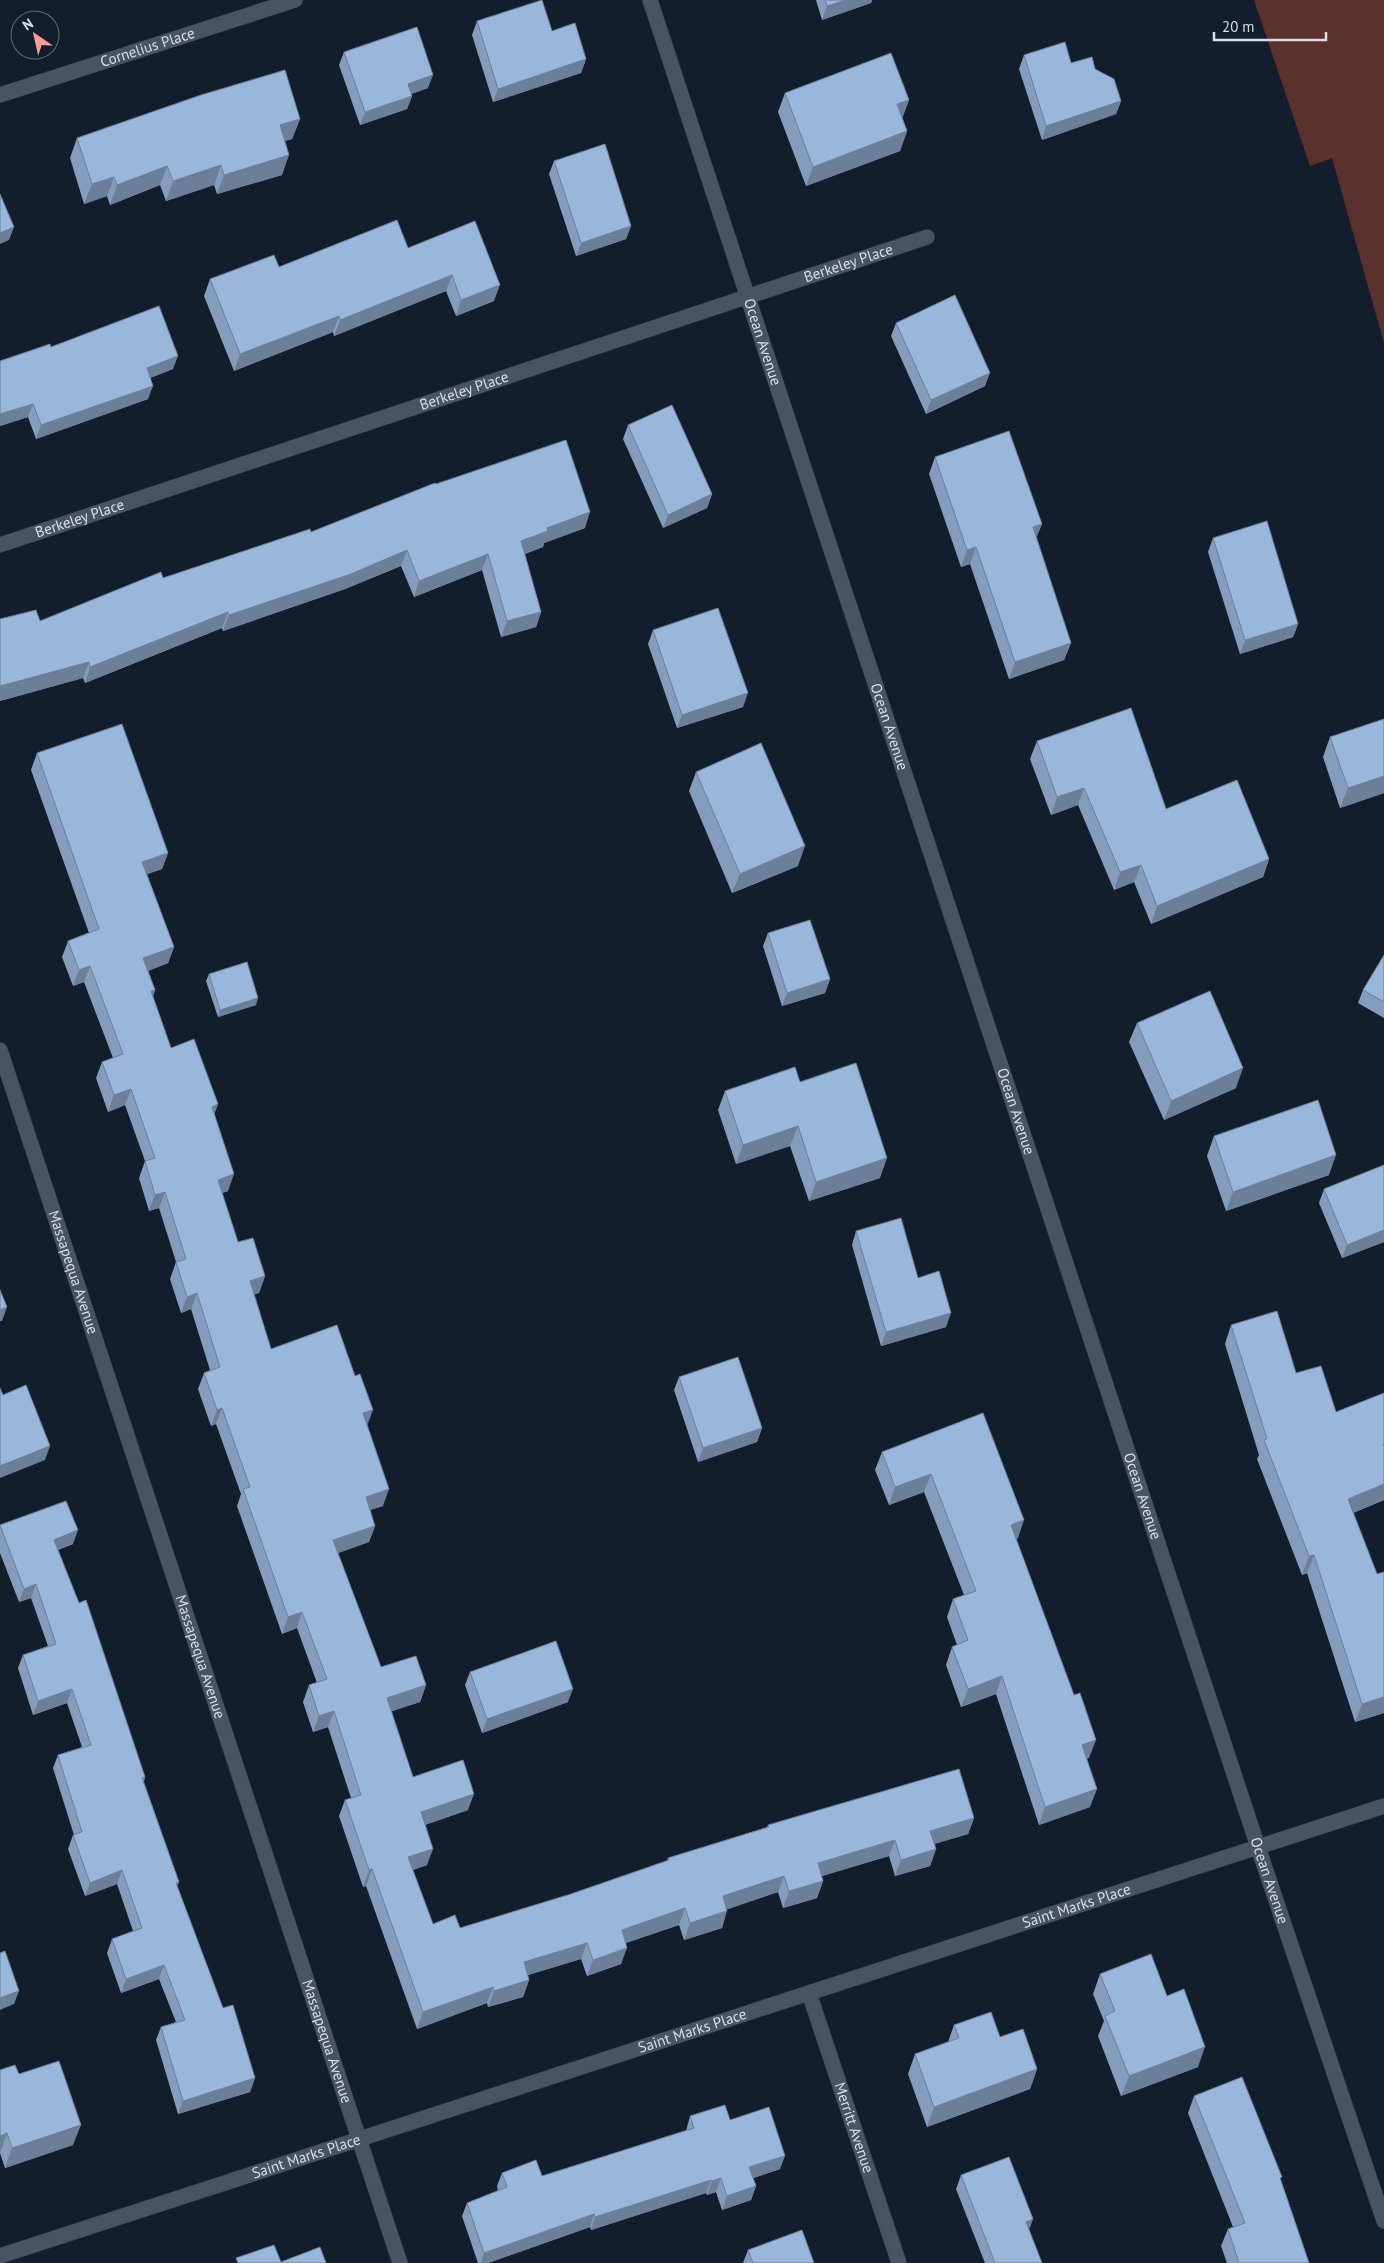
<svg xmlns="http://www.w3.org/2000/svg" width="1384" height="2263" font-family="'PT Sans',sans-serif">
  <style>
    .water { fill: #5b312d }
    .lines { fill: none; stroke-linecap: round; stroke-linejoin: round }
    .minor-casing { stroke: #2e3946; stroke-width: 16 }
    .minor { stroke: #495463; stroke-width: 15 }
    .wall { fill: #849dbc }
    .shaded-wall { fill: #6b7f99 }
    .building { fill: #99b6db; stroke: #6b7f99 }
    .labels { text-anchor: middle; stroke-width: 5; stroke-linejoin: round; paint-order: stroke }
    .street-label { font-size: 15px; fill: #d7dfe9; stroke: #131e2c }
  </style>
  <rect width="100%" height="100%" fill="#131e2c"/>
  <polygon class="water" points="1254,0 1384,0 1384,343 1332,158 1310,166"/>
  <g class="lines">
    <g class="minor-casing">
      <g id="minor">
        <path id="s1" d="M650,0L1258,1847L1384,2221"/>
        <path id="s2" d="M0,95L295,0"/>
        <path id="s3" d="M0,545L927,237"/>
        <path id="s4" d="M0,1050L400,2263"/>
        <path id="s5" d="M809,1993L899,2263"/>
        <path id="s6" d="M0,2256L1384,1806"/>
      </g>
    </g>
    <use href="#minor" class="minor"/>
  </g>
  <g class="wall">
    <polygon points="816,0 872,0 871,3 822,20"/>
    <polygon points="477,21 586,59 581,73 493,102 472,35"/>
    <polygon points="344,52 428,88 411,94 412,96 407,109 360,125 339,65"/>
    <polygon points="1024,55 1071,63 1095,69 1121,101 1116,114 1042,140 1019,69"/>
    <polygon points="785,93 909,100 902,118 907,131 900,151 806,186 778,112"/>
    <polygon points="300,119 292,139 285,141 282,175 217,194 214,185 166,201 160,185 110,205 107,196 84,204 70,158 77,138"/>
    <polygon points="554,161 631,226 626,239 576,256 549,174"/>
    <polygon points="408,248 494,301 456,316 446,291 334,336 333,332 234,371 204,296 210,279 279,267"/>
    <polygon points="896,323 985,386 926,414 891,336"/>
    <polygon points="51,347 173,369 150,378 148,399 36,439 28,417 0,426 0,361"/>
    <polygon points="628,425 712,494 707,508 663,528 623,439"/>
    <polygon points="935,457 1042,524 1036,538 1071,643 1064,660 1009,679 970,564 961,567 929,474"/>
    <polygon points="436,484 585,528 544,543 543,547 525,554 541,612 536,627 501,637 482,570 414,597 401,566 345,589 223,631 222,628 85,683 83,678 0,701 0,619 40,621 163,578 311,532"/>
    <polygon points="1213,538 1298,624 1293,637 1240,654 1208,552"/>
    <polygon points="653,630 743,707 677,728 648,644"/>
    <polygon points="1384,719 1384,793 1340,808 1323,757 1330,737"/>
    <polygon points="1037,741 1166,809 1269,859 1263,877 1151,924 1134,882 1114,890 1078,805 1051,815 1030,759"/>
    <polygon points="37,753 168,853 162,869 147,874 174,947 168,963 148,971 155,990 153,997 171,1048 218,1104 214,1114 228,1191 222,1193 238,1242 265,1276 259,1293 254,1294 271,1349 367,1425 383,1506 370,1510 375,1526 369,1542 338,1553 381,1667 426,1685 420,1702 391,1711 413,1777 468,1810 425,1825 427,1865 413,1870 433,1924 460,1928 571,1894 667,1861 668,1858 767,1827 768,1825 974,1818 968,1834 934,1844 936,1849 930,1866 895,1876 889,1856 822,1876 823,1881 817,1898 783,1908 778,1892 727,1909 722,1928 684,1940 679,1925 626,1943 621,1964 587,1976 581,1959 528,1975 529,1980 523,1997 488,2007 487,2003 417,2029 366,1886 363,1887 339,1816 345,1800 351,1798 328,1727 313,1732 303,1702 309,1685 317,1683 297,1628 282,1634 237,1506 241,1494 216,1424 211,1426 198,1389 204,1373 210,1370 191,1309 181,1313 170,1279 176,1262 159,1208 149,1211 139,1178 145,1161 125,1105 108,1112 96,1078 102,1062 113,1058 84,982 73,986 62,957 68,941 89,933 31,770"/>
    <polygon points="696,772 798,866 732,893 689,791"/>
    <polygon points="768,933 830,979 825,993 782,1006 763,946"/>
    <polygon points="1384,955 1384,1018 1358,1003 1363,990"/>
    <polygon points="209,974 256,1005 218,1017 206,981"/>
    <polygon points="1137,1023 1236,1088 1164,1120 1129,1042"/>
    <polygon points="800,1082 880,1178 809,1201 790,1146 736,1164 718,1110 725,1091"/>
    <polygon points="1214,1136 1329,1175 1226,1211 1207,1156"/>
    <polygon points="1384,1165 1384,1242 1342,1258 1319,1203 1324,1189"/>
    <polygon points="856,1231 918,1278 946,1327 881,1346 852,1245"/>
    <polygon points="1231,1325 1296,1373 1336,1412 1384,1393 1384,1500 1353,1513 1377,1574 1384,1572 1384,1713 1355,1722 1307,1573 1302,1575 1257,1459 1259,1455 1225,1344"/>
    <polygon points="679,1377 762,1428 757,1442 698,1462 674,1390"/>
    <polygon points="983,1413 1018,1538 1016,1539 1089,1758 1086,1759 1090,1807 1039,1825 996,1694 961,1707 946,1665 952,1647 957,1645 947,1617 953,1599 964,1595 924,1492 889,1505 875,1470 882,1452"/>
    <polygon points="0,1525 73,1544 58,1550 145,1777 144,1782 179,1882 177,1886 223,2008 255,2078 250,2092 178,2114 156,2040 161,2027 176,2022 159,1979 121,1993 107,1953 112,1939 133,1931 117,1884 85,1896 68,1849 73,1835 74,1835 53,1768 58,1755 82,1747 67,1703 33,1715 18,1668 23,1655 48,1646 31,1598 19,1602 0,1553"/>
    <polygon points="470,1672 568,1702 482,1733 465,1685"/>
    <polygon points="1100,1974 1167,1996 1198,2067 1121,2096 1098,2036 1104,2021 1093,1994"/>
    <polygon points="954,2025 1000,2037 1037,2069 1030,2089 927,2127 908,2074 915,2054 948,2042"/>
    <polygon points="0,2070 19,2074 73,2145 5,2168 0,2153"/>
    <polygon points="1194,2096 1281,2180 1309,2263 1227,2263 1221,2246 1228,2229 1233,2227 1188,2113"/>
    <polygon points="690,2116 730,2120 780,2169 753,2178 756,2186 751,2200 722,2210 716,2192 707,2195 706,2193 591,2230 590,2227 488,2263 478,2263 462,2216 467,2203 498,2191 497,2186 502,2173 542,2176 686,2131"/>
    <polygon points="961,2175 1029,2230 1042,2263 985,2263 956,2189"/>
    <polygon points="748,2250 814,2263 743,2263"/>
  </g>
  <g class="shaded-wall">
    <polygon points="846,0 872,0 871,3 822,20 827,6"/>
    <polygon points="586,59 581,73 493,102 498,89"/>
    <polygon points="433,75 428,88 403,97 408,84"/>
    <polygon points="412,96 407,109 360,125 365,112"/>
    <polygon points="909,100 902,119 897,104"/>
    <polygon points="1121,101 1116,114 1042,140 1046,126"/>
    <polygon points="300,119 292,139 273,145 280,125"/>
    <polygon points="907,131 900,151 806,186 813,167"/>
    <polygon points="289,155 282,175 217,194 224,175"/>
    <polygon points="221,165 214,185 166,201 173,181"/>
    <polygon points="167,166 160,185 110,205 117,185"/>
    <polygon points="114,177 107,196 84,204 92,184"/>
    <polygon points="631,226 626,239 576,256 581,243"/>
    <polygon points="14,227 9,240 0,244 0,233"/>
    <polygon points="452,275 446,291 334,336 340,320"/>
    <polygon points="500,285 494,301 456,316 461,300"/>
    <polygon points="339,316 333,332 234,371 240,354"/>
    <polygon points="178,356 173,369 142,381 147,368"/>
    <polygon points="990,373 985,386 926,414 931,400"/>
    <polygon points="153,386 148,399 36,439 41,425"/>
    <polygon points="33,404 28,417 0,426 0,414"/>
    <polygon points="712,494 707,508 663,528 668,515"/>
    <polygon points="590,512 585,528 544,543 543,547 515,557 521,541 547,528"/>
    <polygon points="1042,524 1035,541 1033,527"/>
    <polygon points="976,547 970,564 961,567 967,550"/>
    <polygon points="407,550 401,566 345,589 223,631 229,615"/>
    <polygon points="488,554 482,570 414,597 419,581"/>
    <polygon points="228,612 222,628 85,683 90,667"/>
    <polygon points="541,612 536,627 501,637 507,621"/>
    <polygon points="1298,624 1293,637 1240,654 1245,640"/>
    <polygon points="1071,643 1064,660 1009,679 1015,662"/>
    <polygon points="89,662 83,678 0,701 0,686"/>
    <polygon points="748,693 743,707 677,728 682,715"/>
    <polygon points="1384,776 1384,793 1340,808 1348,788"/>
    <polygon points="1084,788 1078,805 1051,815 1057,797"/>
    <polygon points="805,846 798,866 732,893 740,874"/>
    <polygon points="168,853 162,869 136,878 142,862"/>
    <polygon points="1269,859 1263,877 1151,924 1157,906"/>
    <polygon points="1141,865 1134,882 1114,890 1120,872"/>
    <polygon points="174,947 168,963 137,975 143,958"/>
    <polygon points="90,966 84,982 73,986 79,970"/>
    <polygon points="830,979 825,993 782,1006 787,993"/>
    <polygon points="155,990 149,1006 151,991"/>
    <polygon points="258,998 256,1005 218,1017 220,1010"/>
    <polygon points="1243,1068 1236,1088 1164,1120 1171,1101"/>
    <polygon points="131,1089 125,1105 108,1112 114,1095"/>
    <polygon points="218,1104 212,1121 212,1107"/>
    <polygon points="798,1126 790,1146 736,1164 743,1145"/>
    <polygon points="1336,1155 1329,1175 1226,1211 1233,1192"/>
    <polygon points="887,1158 880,1178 809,1201 816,1182"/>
    <polygon points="234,1174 228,1191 212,1196 218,1180"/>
    <polygon points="165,1192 159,1208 149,1211 155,1195"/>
    <polygon points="1384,1230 1384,1242 1342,1258 1347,1245"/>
    <polygon points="265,1276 259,1293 244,1298 250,1281"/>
    <polygon points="197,1293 191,1309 181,1313 187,1297"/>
    <polygon points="7,1307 2,1321 0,1321 0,1310"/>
    <polygon points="951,1313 946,1327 881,1346 886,1332"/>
    <polygon points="222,1408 216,1424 211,1426 217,1410"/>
    <polygon points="373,1410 367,1426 363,1413"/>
    <polygon points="762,1428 757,1442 698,1462 703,1448"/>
    <polygon points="50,1446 45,1460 0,1478 0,1466"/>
    <polygon points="931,1474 924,1492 889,1505 895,1487"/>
    <polygon points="1384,1484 1384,1500 1341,1518 1348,1499"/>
    <polygon points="389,1489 383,1506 360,1513 366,1497"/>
    <polygon points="1024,1520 1018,1538 1004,1544 1011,1525"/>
    <polygon points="375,1526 369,1542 327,1557 333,1540"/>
    <polygon points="78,1530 73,1544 49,1553 54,1540"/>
    <polygon points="1314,1555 1307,1573 1302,1575 1309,1556"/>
    <polygon points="36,1584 31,1598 19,1602 24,1589"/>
    <polygon points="302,1612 297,1628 282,1634 288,1617"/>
    <polygon points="1002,1676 996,1694 961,1707 968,1689"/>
    <polygon points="426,1685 420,1702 381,1715 387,1698"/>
    <polygon points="72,1689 67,1703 33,1715 38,1701"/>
    <polygon points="573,1689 568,1702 482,1733 487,1719"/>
    <polygon points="1384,1697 1384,1713 1355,1722 1362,1704"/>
    <polygon points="334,1711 328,1727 313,1732 319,1716"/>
    <polygon points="1096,1740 1089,1758 1075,1763 1082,1745"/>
    <polygon points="1097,1789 1090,1807 1039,1825 1045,1807"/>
    <polygon points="474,1794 468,1810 415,1828 421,1812"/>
    <polygon points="974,1818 968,1834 924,1847 930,1831"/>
    <polygon points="895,1840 889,1856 812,1879 818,1863"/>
    <polygon points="433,1849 427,1865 402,1873 408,1857"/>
    <polygon points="936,1849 930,1866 895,1876 901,1860"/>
    <polygon points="372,1869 366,1886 363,1887 369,1870"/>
    <polygon points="122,1870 117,1884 85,1896 90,1883"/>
    <polygon points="784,1876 778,1892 717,1913 723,1896"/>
    <polygon points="823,1881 817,1898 783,1908 789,1891"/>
    <polygon points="685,1908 679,1925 616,1946 622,1930"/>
    <polygon points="727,1911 722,1928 684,1940 690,1923"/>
    <polygon points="587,1943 581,1959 518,1978 524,1962"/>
    <polygon points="627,1948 621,1964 587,1976 593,1960"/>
    <polygon points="164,1965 159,1979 121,1993 126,1979"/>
    <polygon points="529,1980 523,1997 488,2007 494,1991"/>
    <polygon points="493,1987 487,2003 417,2029 423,2012"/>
    <polygon points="19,1991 14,2004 0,2010 0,1998"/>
    <polygon points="1205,2047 1198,2067 1121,2096 1129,2076"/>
    <polygon points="1037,2069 1030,2089 927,2127 934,2107"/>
    <polygon points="255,2078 250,2092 178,2114 183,2101"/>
    <polygon points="81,2125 73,2145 5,2168 12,2148"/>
    <polygon points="7,2133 0,2153 0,2136"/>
    <polygon points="785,2156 780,2169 745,2181 749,2167"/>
    <polygon points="721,2178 716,2192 707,2195 712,2181"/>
    <polygon points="711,2180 706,2193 591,2230 595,2217"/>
    <polygon points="756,2186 751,2200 722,2210 727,2196"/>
    <polygon points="594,2214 590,2227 488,2263 481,2263 484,2253"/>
    <polygon points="1033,2219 1028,2233 1026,2222"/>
  </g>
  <g class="building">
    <polygon points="542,0 552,31 575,23 586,59 498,89 477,21"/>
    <polygon points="825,0 846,0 827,6"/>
    <polygon points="417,27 433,75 408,84 412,96 365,112 344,52"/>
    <polygon points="1065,42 1071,63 1092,57 1095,69 1114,79 1121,101 1046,126 1024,55"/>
    <polygon points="891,53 909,100 897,104 907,131 813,167 785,93"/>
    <polygon points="285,70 300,119 280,125 289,155 224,175 221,165 173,181 167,166 117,185 114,177 92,184 77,138 201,95"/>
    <polygon points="605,144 631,226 581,243 554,161"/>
    <polygon points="0,194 14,227 0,233"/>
    <polygon points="397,220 408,248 475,221 500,285 461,300 452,275 340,320 339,316 240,354 210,279 274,255 279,267"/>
    <polygon points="955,295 990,373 931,400 896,323"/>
    <polygon points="159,306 178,356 147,368 153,386 41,425 33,404 0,414 0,361 50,344 51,347"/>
    <polygon points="672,405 712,494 668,515 628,425"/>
    <polygon points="1009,431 1042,524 1033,527 1071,643 1015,662 976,547 967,550 935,457"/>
    <polygon points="566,440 590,512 547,528 548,531 521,541 541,612 507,621 488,554 419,581 407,550 351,574 229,615 228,612 90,667 89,662 0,686 0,619 36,610 40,621 161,572 163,578 310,529 311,532 435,483 436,484"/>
    <polygon points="1267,521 1298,624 1245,640 1213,538"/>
    <polygon points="718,608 748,693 682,715 653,630"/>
    <polygon points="1131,708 1166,809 1237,780 1269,859 1157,906 1141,865 1120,872 1084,788 1057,797 1037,741"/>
    <polygon points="1384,719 1384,776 1348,788 1330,737"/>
    <polygon points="122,724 168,853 142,862 174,947 143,958 155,990 151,991 171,1048 194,1039 218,1104 212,1107 234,1174 218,1180 238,1242 253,1238 265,1276 250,1281 271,1349 337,1325 355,1376 360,1374 373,1410 363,1413 389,1489 366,1497 375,1526 333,1540 381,1667 416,1656 426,1685 387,1698 413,1777 463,1760 474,1794 421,1812 433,1849 408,1857 433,1924 455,1915 460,1928 571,1894 669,1860 668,1858 769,1827 768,1825 959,1769 974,1818 930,1831 936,1849 901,1860 895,1840 818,1863 823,1881 789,1891 784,1876 723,1896 727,1911 690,1923 685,1908 622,1930 627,1948 593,1960 587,1943 524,1962 529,1980 494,1991 493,1987 423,2012 372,1869 369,1870 345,1800 361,1795 334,1711 319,1716 309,1685 327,1679 302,1612 288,1617 243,1489 250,1487 222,1408 217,1410 204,1373 220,1367 197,1293 187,1297 176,1262 186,1259 165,1192 155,1195 145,1161 155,1158 131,1089 114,1095 102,1062 123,1054 90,966 79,970 68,941 99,929 37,753"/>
    <polygon points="761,743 805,846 740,874 696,772"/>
    <polygon points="810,920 830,979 787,993 768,933"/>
    <polygon points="1384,955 1384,1002 1363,990"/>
    <polygon points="247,962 258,998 220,1010 209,974"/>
    <polygon points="1210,991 1243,1068 1171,1101 1137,1023"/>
    <polygon points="856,1063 887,1158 816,1182 798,1126 743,1145 725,1091 795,1067 800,1082"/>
    <polygon points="1318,1100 1336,1155 1233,1192 1214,1136"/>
    <polygon points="1384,1165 1384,1230 1347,1245 1324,1189"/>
    <polygon points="901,1218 918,1278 939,1271 951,1313 886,1332 856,1231"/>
    <polygon points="0,1290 7,1307 0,1310"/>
    <polygon points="1277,1311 1296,1373 1321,1366 1336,1412 1384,1393 1384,1444 1383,1445 1384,1446 1384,1484 1348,1499 1377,1574 1384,1572 1384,1697 1362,1704 1314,1555 1309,1556 1264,1440 1267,1439 1231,1325"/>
    <polygon points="738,1357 762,1428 703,1448 679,1377"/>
    <polygon points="26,1385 50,1446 0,1466 0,1388 3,1395"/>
    <polygon points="983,1413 1024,1520 1011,1525 1074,1695 1080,1693 1096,1740 1082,1745 1097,1789 1045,1807 1002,1676 968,1689 952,1647 968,1640 953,1599 976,1591 931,1474 895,1487 882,1452"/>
    <polygon points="66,1501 78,1530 54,1540 79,1603 86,1600 145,1777 142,1778 179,1882 176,1883 223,2008 233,2005 255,2078 183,2101 161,2027 185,2020 164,1965 126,1979 112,1939 142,1928 122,1870 90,1883 73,1835 82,1832 58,1755 91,1745 72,1689 38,1701 23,1655 56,1644 36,1584 24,1589 0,1525"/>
    <polygon points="556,1641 573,1689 487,1719 470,1672"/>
    <polygon points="5,1951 19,1991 0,1998 0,1953"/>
    <polygon points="1151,1954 1167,1996 1184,1989 1205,2047 1129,2076 1105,2016 1115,2011 1100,1974"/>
    <polygon points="991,2012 1000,2037 1023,2029 1037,2069 934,2107 915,2054 959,2038 954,2025"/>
    <polygon points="59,2061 81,2125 12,2148 7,2133 0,2136 0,2070 15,2065 19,2074"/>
    <polygon points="1242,2077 1282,2177 1280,2178 1309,2263 1239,2263 1228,2229 1245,2223 1194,2096"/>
    <polygon points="725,2105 730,2120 769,2107 785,2156 749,2167 756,2186 727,2196 721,2178 712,2181 711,2180 595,2217 594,2214 484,2253 467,2203 507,2187 502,2173 536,2160 542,2176 694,2128 690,2116"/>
    <polygon points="1009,2157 1033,2219 1026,2222 1042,2263 995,2263 961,2175"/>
    <polygon points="802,2230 814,2263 753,2263 748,2250"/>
    <polygon points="274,2245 281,2262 320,2247 326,2263 238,2263 236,2258"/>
  </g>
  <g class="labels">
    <g class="street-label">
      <text dy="5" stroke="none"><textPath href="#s2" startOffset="155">Cornelius Place</textPath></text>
      <text dy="5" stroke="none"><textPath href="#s3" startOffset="894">Berkeley Place</textPath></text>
      <text dy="5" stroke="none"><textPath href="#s1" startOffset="360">Ocean Avenue</textPath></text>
      <text dy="5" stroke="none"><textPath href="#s3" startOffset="489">Berkeley Place</textPath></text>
      <text dy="5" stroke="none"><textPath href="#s3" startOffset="84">Berkeley Place</textPath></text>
      <text dy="5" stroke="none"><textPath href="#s1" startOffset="765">Ocean Avenue</textPath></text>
      <text dy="5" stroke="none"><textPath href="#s1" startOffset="1170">Ocean Avenue</textPath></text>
      <text dy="5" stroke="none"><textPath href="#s4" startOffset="234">Massapequa Avenue</textPath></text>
      <text dy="5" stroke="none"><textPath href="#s1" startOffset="1575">Ocean Avenue</textPath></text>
      <text dy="5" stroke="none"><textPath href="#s4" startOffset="639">Massapequa Avenue</textPath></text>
      <text dy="5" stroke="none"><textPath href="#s1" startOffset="1980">Ocean Avenue</textPath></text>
      <text dy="5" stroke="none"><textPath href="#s6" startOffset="1132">Saint Marks Place</textPath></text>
      <text dy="5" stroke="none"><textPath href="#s6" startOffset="728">Saint Marks Place</textPath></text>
      <text dy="5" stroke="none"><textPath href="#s4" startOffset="1044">Massapequa Avenue</textPath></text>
      <text dy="5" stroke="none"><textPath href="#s5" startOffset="142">Merritt Avenue</textPath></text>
      <text dy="5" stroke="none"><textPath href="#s6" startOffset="322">Saint Marks Place</textPath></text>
    </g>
  </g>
  <g transform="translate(35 35) rotate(326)"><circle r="24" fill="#131e2c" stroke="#616b78"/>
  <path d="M0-4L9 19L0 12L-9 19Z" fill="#f59c94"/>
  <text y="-8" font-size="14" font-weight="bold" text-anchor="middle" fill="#d7dfe9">N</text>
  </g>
  <path d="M1214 32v8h112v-8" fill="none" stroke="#d7dfe9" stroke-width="2.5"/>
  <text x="1222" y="32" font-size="15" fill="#d7dfe9" stroke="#131e2c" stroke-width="4" paint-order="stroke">20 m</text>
</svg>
